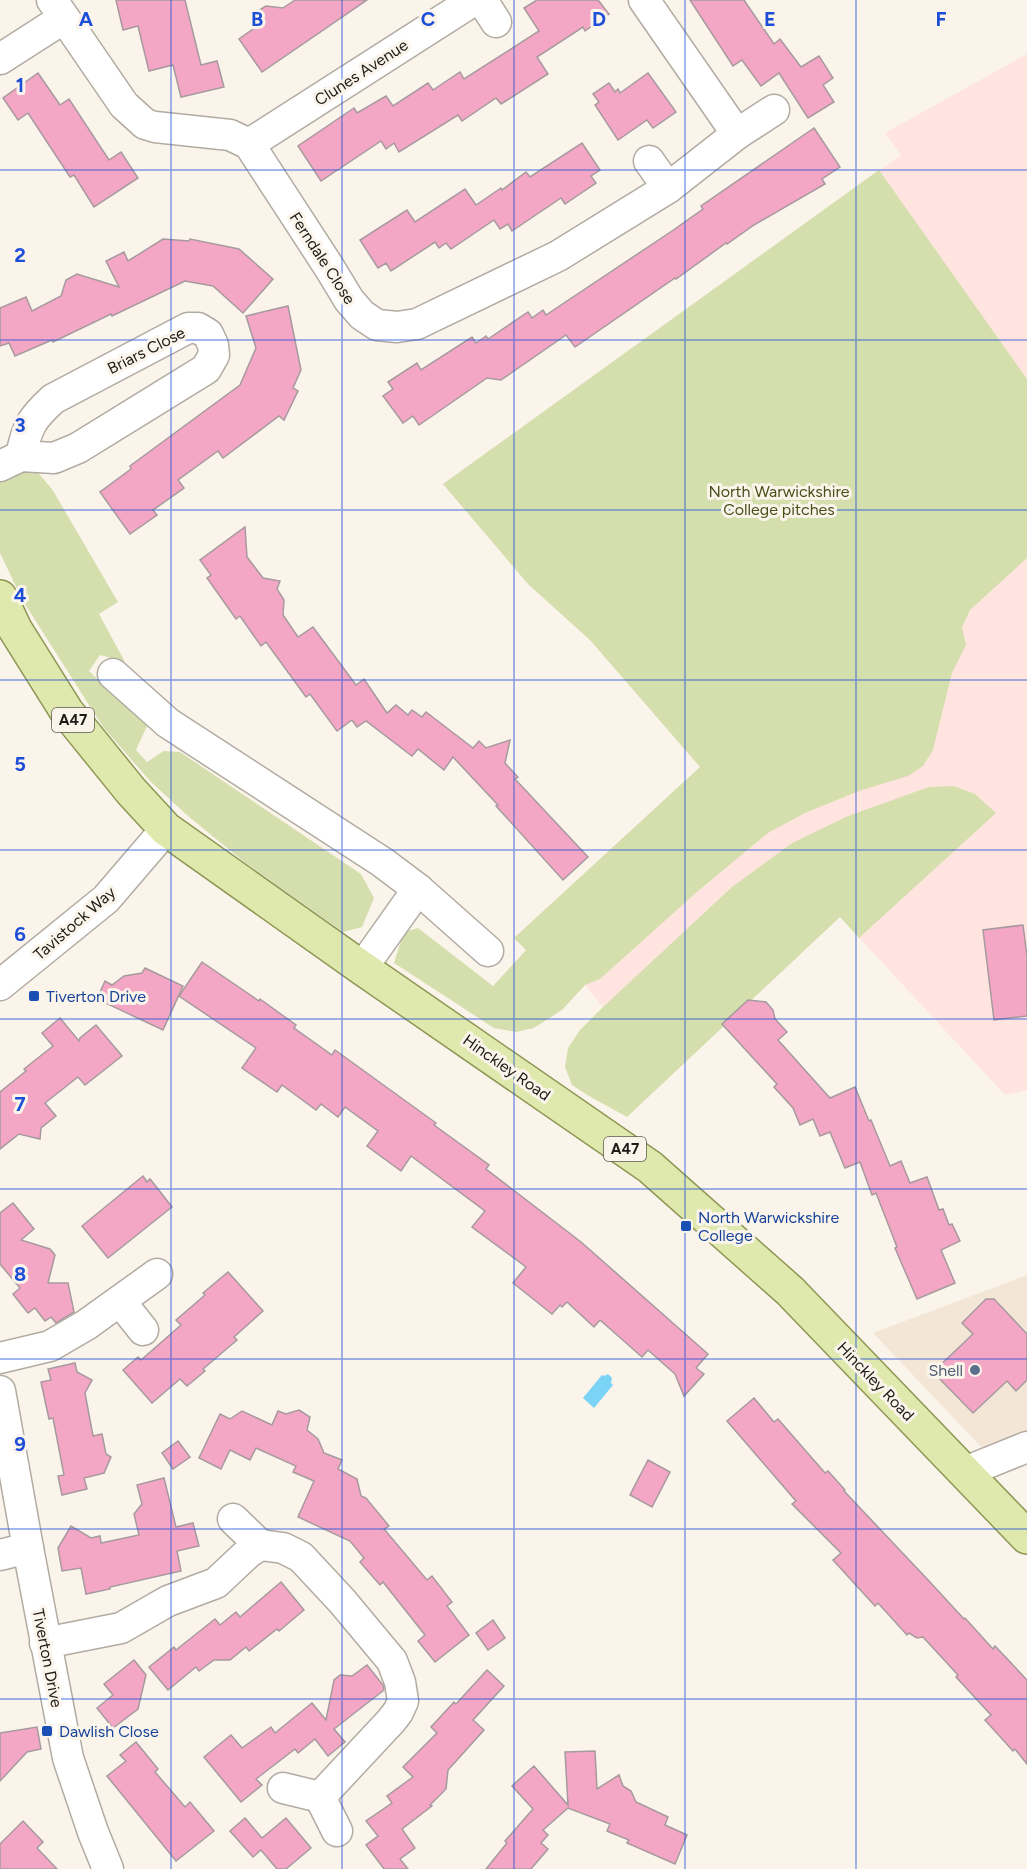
<svg xmlns="http://www.w3.org/2000/svg" width="1027" height="1869" font-family="Figtree,sans-serif">
  <style>
    .built { fill: #f3e6d7 }
    .education { fill: #ffe4e0 }
    .green { fill: #d5dfad }
    .water { fill: #7bd3f6 }
    .building { fill: #f4a7c5; stroke: #a69a9e; stroke-width: 1.5 }
    .lines { fill: none; stroke-linecap: round; stroke-linejoin: round }
    .minor-casing { stroke: #b2aba2; stroke-width: 33 }
    .major-casing { stroke: #8e9755; stroke-width: 36 }
    .minor { stroke: #fff; stroke-width: 30 }
    .major { stroke: #e0e9ad; stroke-width: 33 }
    .grid { fill: none; stroke: #1d4ed8; stroke-width: 1.5; stroke-opacity: 0.55 }
    .transit-dot { fill: #1a4fb4; stroke: #fbf4eb; stroke-width: 2 }
    .service-dot { fill: #5c6f8a; stroke: #fbf4eb; stroke-width: 2 }
    .labels { text-anchor: middle; stroke-width: 6; stroke-linejoin: round; paint-order: stroke }
    .shield { fill: #fbf4eb; stroke: #605c57; stroke-width: 1.5 }
    .shield-label { font-size: 15px; font-weight: bold; fill: #1e1b18 }
    .street-label { font-size: 16px; fill: #1e1b18; stroke: #fbf4eb }
    .park-label { font-size: 16px; fill: #49511b; stroke: #fbf4eb }
    .transit-label { font-size: 16px; fill: #164399; stroke: #fbf4eb; text-anchor: start }
    .service-label { font-size: 16px; fill: #4e5e75; stroke: #fbf4eb; text-anchor: end }
    .grid-label { font-size: 20px; text-anchor: middle; font-weight: bold; fill: #1d4ed8; stroke: #fbf4eb; stroke-width: 6; stroke-linejoin: round; paint-order: stroke }
  </style>
  <rect width="100%" height="100%" fill="#fbf4eb"/>
  <polygon class="built" points="1027,1275 1027,1433 985,1451 873,1333"/>
  <polygon class="education" points="1027,54 1027,1090 1005,1095 840,917 721,1024 603,1007 585,985 544,947 514,938 700,767 590,640 528,584 443,484 901,155 885,133"/>
  <g class="green">
    <polygon points="879,170 1027,379 1027,558 970,610 962,627 966,645 952,673 933,750 923,766 908,776 859,791 805,813 768,833 698,891 600,979 585,985 562,1010 534,1028 516,1032 494,1028 394,963 404,932 418,928 493,986 526,950 514,938 700,767 590,640 528,584 443,484"/>
    <polygon points="33,467 52,489 118,602 99,614 125,662 100,655 89,671 147,726 136,750 147,762 164,751 180,752 361,874 374,898 362,927 343,932 243,861 188,816 150,781 103,727 23,601 0,553 0,478"/>
    <polygon points="954,786 975,794 996,813 859,938 840,917 627,1117 589,1096 572,1085 565,1067 568,1048 580,1030 603,1007 732,887 792,843 848,816 929,787"/>
  </g>
  <polygon class="water" points="608,1374 612,1378 611,1383 613,1385 594,1408 583,1398 602,1375 604,1376"/>
  <g class="building">
    <polygon points="116,0 185,0 201,65 217,61 224,87 181,97 173,65 149,71 138,26 123,30"/>
    <polygon points="295,0 367,0 262,72 239,39 260,24 253,14 266,6 283,8"/>
    <polygon points="537,0 598,0 609,14 585,31 583,27 537,57 548,74 501,104 496,98 462,121 458,115 399,152 394,143 386,149 381,141 321,181 298,146 354,108 357,113 386,96 393,106 428,83 433,90 460,72 464,79 539,31 524,8"/>
    <polygon points="690,0 744,0 774,44 780,39 801,67 819,56 833,78 823,85 834,102 808,118 779,73 761,86 742,60 733,66"/>
    <polygon points="38,73 60,105 69,99 109,160 121,152 138,178 94,207 74,175 70,177 28,113 18,120 3,98"/>
    <polygon points="648,73 676,112 653,128 647,120 618,140 595,105 599,102 593,94 609,83 615,92 618,89 620,93"/>
    <polygon points="814,128 840,167 822,179 825,184 754,225 727,244 726,243 676,279 675,278 575,347 566,335 501,380 487,378 419,425 413,416 403,423 383,396 393,389 388,382 417,363 421,370 472,337 476,343 486,336 488,339 528,312 532,318 543,310 546,315 672,231 703,209 701,206"/>
    <polygon points="582,143 600,170 591,176 596,183 565,204 561,198 512,231 508,224 500,229 494,220 451,249 446,243 439,248 435,242 391,271 386,263 378,268 360,240 407,210 415,222 465,189 476,205 501,188 502,190 526,172 530,177"/>
    <polygon points="163,239 189,241 190,239 239,249 273,279 243,313 213,286 185,281 112,316 111,314 53,342 52,340 15,356 9,343 0,346 0,308 26,297 32,311 61,296 66,280 77,274 119,287 106,261 124,252 128,261"/>
    <polygon points="288,306 301,370 293,388 298,391 284,420 279,416 223,458 218,451 178,480 184,488 153,510 157,515 130,534 100,492 131,469 130,466 240,385 256,348 246,316"/>
    <polygon points="245,527 247,557 263,578 280,581 277,589 284,600 283,615 298,637 313,627 356,685 364,679 387,713 396,705 408,715 412,710 422,717 426,712 473,748 479,741 486,748 510,740 505,763 518,777 515,779 588,857 563,880 496,806 498,805 453,757 444,770 418,749 412,756 366,721 357,727 352,720 337,731 310,694 306,697 266,642 261,646 240,616 236,619 207,578 211,575 200,560"/>
    <polygon points="1023,925 1027,956 1027,1016 994,1020 983,930"/>
    <polygon points="202,962 259,1001 260,999 296,1025 294,1028 332,1055 335,1050 436,1123 434,1125 489,1165 486,1169 581,1242 708,1354 696,1368 704,1374 684,1396 675,1374 648,1350 642,1357 600,1320 594,1327 567,1302 562,1307 560,1305 552,1314 513,1283 526,1267 472,1227 485,1211 411,1156 401,1171 367,1146 378,1131 345,1107 338,1117 321,1104 316,1110 282,1085 277,1092 242,1068 256,1048 179,996"/>
    <polygon points="145,968 183,986 163,1030 97,999 105,981 112,985 124,976 142,973"/>
    <polygon points="748,1000 766,1002 773,1010 775,1019 787,1032 778,1040 830,1098 855,1087 869,1121 871,1120 890,1166 901,1161 910,1183 927,1177 939,1210 943,1209 949,1225 952,1224 960,1241 941,1250 955,1283 917,1299 895,1248 897,1247 876,1193 872,1195 860,1162 845,1168 830,1132 820,1136 813,1119 800,1125 793,1108 774,1087 777,1084 722,1024"/>
    <polygon points="60,1018 79,1041 80,1038 96,1025 122,1056 85,1085 78,1077 45,1103 56,1116 41,1128 40,1139 19,1134 0,1149 0,1092 26,1071 24,1069 53,1046 42,1033"/>
    <polygon points="143,1176 147,1182 150,1179 172,1207 108,1258 82,1226"/>
    <polygon points="13,1203 34,1229 21,1240 50,1249 55,1255 48,1283 68,1283 74,1312 56,1323 51,1317 45,1321 35,1308 28,1313 13,1294 20,1288 0,1264 0,1213"/>
    <polygon points="228,1272 263,1311 234,1337 237,1340 203,1369 205,1371 187,1386 180,1379 152,1403 123,1370 138,1357 141,1360 181,1325 176,1320 205,1295 203,1293"/>
    <polygon points="986,1299 994,1299 1027,1334 1027,1380 1016,1391 1007,1381 973,1413 933,1372 973,1334 962,1323"/>
    <polygon points="75,1363 77,1372 92,1380 85,1393 93,1436 102,1434 106,1454 111,1457 104,1473 84,1478 87,1489 62,1495 58,1476 64,1475 53,1418 49,1419 41,1382 51,1380 48,1369"/>
    <polygon points="754,1398 774,1422 778,1419 825,1473 828,1471 845,1490 844,1491 929,1581 964,1619 965,1618 993,1649 995,1646 1027,1680 1027,1764 1015,1749 1013,1751 985,1720 991,1715 956,1677 958,1675 923,1637 917,1638 909,1633 907,1635 878,1603 875,1606 833,1560 841,1553 792,1504 796,1501 727,1421"/>
    <polygon points="299,1410 310,1417 307,1430 318,1439 324,1453 342,1460 338,1469 357,1479 361,1496 366,1498 389,1526 384,1529 427,1580 432,1576 452,1602 447,1606 469,1635 435,1662 418,1641 425,1635 383,1582 380,1585 360,1562 364,1558 350,1541 298,1517 314,1481 293,1472 296,1466 256,1448 250,1460 230,1450 221,1469 199,1458 220,1414 230,1419 242,1411 272,1425 278,1411 286,1414"/>
    <polygon points="178,1441 190,1457 173,1469 162,1453"/>
    <polygon points="648,1460 670,1472 652,1507 630,1495"/>
    <polygon points="164,1478 176,1527 193,1523 199,1546 177,1551 181,1571 110,1587 110,1589 86,1594 81,1568 62,1571 58,1548 71,1526 91,1538 100,1536 101,1543 139,1535 134,1514 142,1504 137,1485"/>
    <polygon points="281,1582 304,1610 279,1631 277,1629 249,1651 246,1647 230,1660 214,1660 199,1671 196,1667 168,1690 149,1667 174,1647 176,1650 215,1619 220,1625 236,1612 240,1617"/>
    <polygon points="493,1620 505,1638 488,1650 476,1633"/>
    <polygon points="134,1660 146,1675 138,1709 113,1728 97,1708 113,1695 104,1684"/>
    <polygon points="367,1665 383,1685 384,1690 334,1729 345,1742 328,1756 315,1739 298,1753 295,1749 256,1779 262,1785 241,1802 204,1757 231,1735 242,1748 271,1727 275,1733 312,1703 326,1720 334,1680 340,1675 352,1676"/>
    <polygon points="487,1670 504,1686 473,1720 484,1730 448,1770 446,1789 430,1805 432,1806 402,1829 415,1848 400,1859 408,1869 384,1869 366,1845 378,1836 366,1821 392,1803 387,1796 413,1777 403,1767 437,1733 431,1727 454,1702 456,1704"/>
    <polygon points="37,1727 41,1749 27,1752 0,1781 0,1733"/>
    <polygon points="136,1742 158,1769 155,1772 185,1807 190,1802 214,1831 176,1861 107,1776 126,1761 120,1755"/>
    <polygon points="595,1751 597,1789 619,1775 623,1786 631,1791 636,1802 668,1817 665,1825 687,1835 675,1864 627,1843 629,1840 607,1831 610,1824 568,1808 543,1830 548,1835 541,1843 548,1849 531,1869 486,1869 507,1843 505,1841 533,1809 512,1786 534,1766 568,1805 565,1752"/>
    <polygon points="245,1818 262,1838 286,1818 311,1848 286,1869 277,1869 261,1850 253,1857 230,1831"/>
    <polygon points="23,1821 43,1842 37,1848 57,1869 0,1869 0,1844"/>
  </g>
  <g class="lines">
    <g class="minor-casing">
      <g id="minor">
        <polyline points="52,0 124,105 145,124 155,127 230,135 249,144 329,267 349,300 362,315 377,325 397,327 417,324 558,256 668,188 737,134 774,110"/>
        <polyline points="482,0 496,22"/>
        <polyline points="644,0 737,134"/>
        <polyline points="0,59 64,18"/>
        <polyline points="249,144 474,0"/>
        <polyline points="649,161 668,188"/>
        <path d="M0,466L21,456L54,458L78,448L206,369L214,355L213,345L208,334L198,328H188L53,399C31,419 27,427 21,456"/>
        <polyline points="113,674 168,723 382,862 418,889 488,951"/>
        <polyline points="362,968 418,889"/>
        <polyline points="0,985 106,899 166,829"/>
        <polyline points="120,1301 143,1330"/>
        <polyline points="0,1358 50,1346 86,1325 157,1274"/>
        <polyline points="0,1391 28,1548 68,1758 93,1832 108,1869"/>
        <polyline points="965,1472 1027,1447"/>
        <polyline points="233,1519 260,1545"/>
        <polyline points="0,1555 28,1548"/>
        <polyline points="45,1643 121,1628 168,1601 216,1583 249,1552 260,1545 283,1548 301,1557 342,1601 392,1661 400,1682 403,1701 398,1712 391,1721 320,1797"/>
        <polyline points="283,1788 320,1797 337,1831"/>
      </g>
    </g>
    <g class="major-casing">
      <polyline id="major" points="0,597 15,629 67,712 131,791 166,829 362,968 650,1167 790,1291 1027,1537"/>
    </g>
    <use href="#minor" class="minor"/>
    <use href="#major" class="major"/>
  </g>
  <path class="grid" d="M171,0V1869M342,0V1869M514,0V1869M685,0V1869M856,0V1869M0,170H1027M0,340H1027M0,510H1027M0,680H1027M0,850H1027M0,1019H1027M0,1189H1027M0,1359H1027M0,1529H1027M0,1699H1027"/>
  <g class="transit-dot">
    <rect x="28" y="990" width="12" height="12" rx="3"/>
    <rect x="680" y="1220" width="12" height="12" rx="3"/>
    <rect x="41" y="1725" width="12" height="12" rx="3"/>
  </g>
  <circle class="service-dot" cx="975" cy="1370" r="6"/>
  <g class="labels">
    <g class="shield">
      <rect x="52" y="708" width="42" height="24" rx="4.5"/>
      <rect x="604" y="1137" width="42" height="24" rx="4.5"/>
    </g>
    <g class="shield-label">
      <text x="73" y="725">A47</text>
      <text x="625" y="1154">A47</text>
    </g>
    <g class="street-label">
      <text transform="translate(361 72) rotate(-33)" y="6">Clunes Avenue</text>
      <text transform="translate(323 258) rotate(57)" y="6">Ferndale Close</text>
      <text transform="translate(146 350) rotate(-27)" y="6">Briars Close</text>
      <text transform="translate(74 923) rotate(-41)" y="6">Tavistock Way</text>
      <text transform="translate(507 1067) rotate(35)" y="6">Hinckley Road</text>
      <text transform="translate(876 1381) rotate(46)" y="6">Hinckley Road</text>
      <text transform="translate(48 1658) rotate(79)" y="6">Tiverton Drive</text>
    </g>
    <g class="park-label">
      <text x="779" y="497">North Warwickshire<tspan x="779" dy="18">College pitches</tspan></text>
    </g>
    <g class="transit-label">
      <text x="46" y="1002">Tiverton Drive</text>
      <text x="698" y="1223">North Warwickshire<tspan x="698" dy="18">College</tspan></text>
      <text x="59" y="1737">Dawlish Close</text>
    </g>
    <g class="service-label">
      <text x="963" y="1376">Shell</text>
    </g>
  </g>
  <g class="grid-label">
    <text x="86" y="26">A</text>
    <text x="257" y="26">B</text>
    <text x="428" y="26">C</text>
    <text x="599" y="26">D</text>
    <text x="770" y="26">E</text>
    <text x="941" y="26">F</text>
    <text x="20" y="92">1</text>
    <text x="20" y="262">2</text>
    <text x="20" y="432">3</text>
    <text x="20" y="602">4</text>
    <text x="20" y="771">5</text>
    <text x="20" y="941">6</text>
    <text x="20" y="1111">7</text>
    <text x="20" y="1281">8</text>
    <text x="20" y="1451">9</text>
  </g>
</svg>
